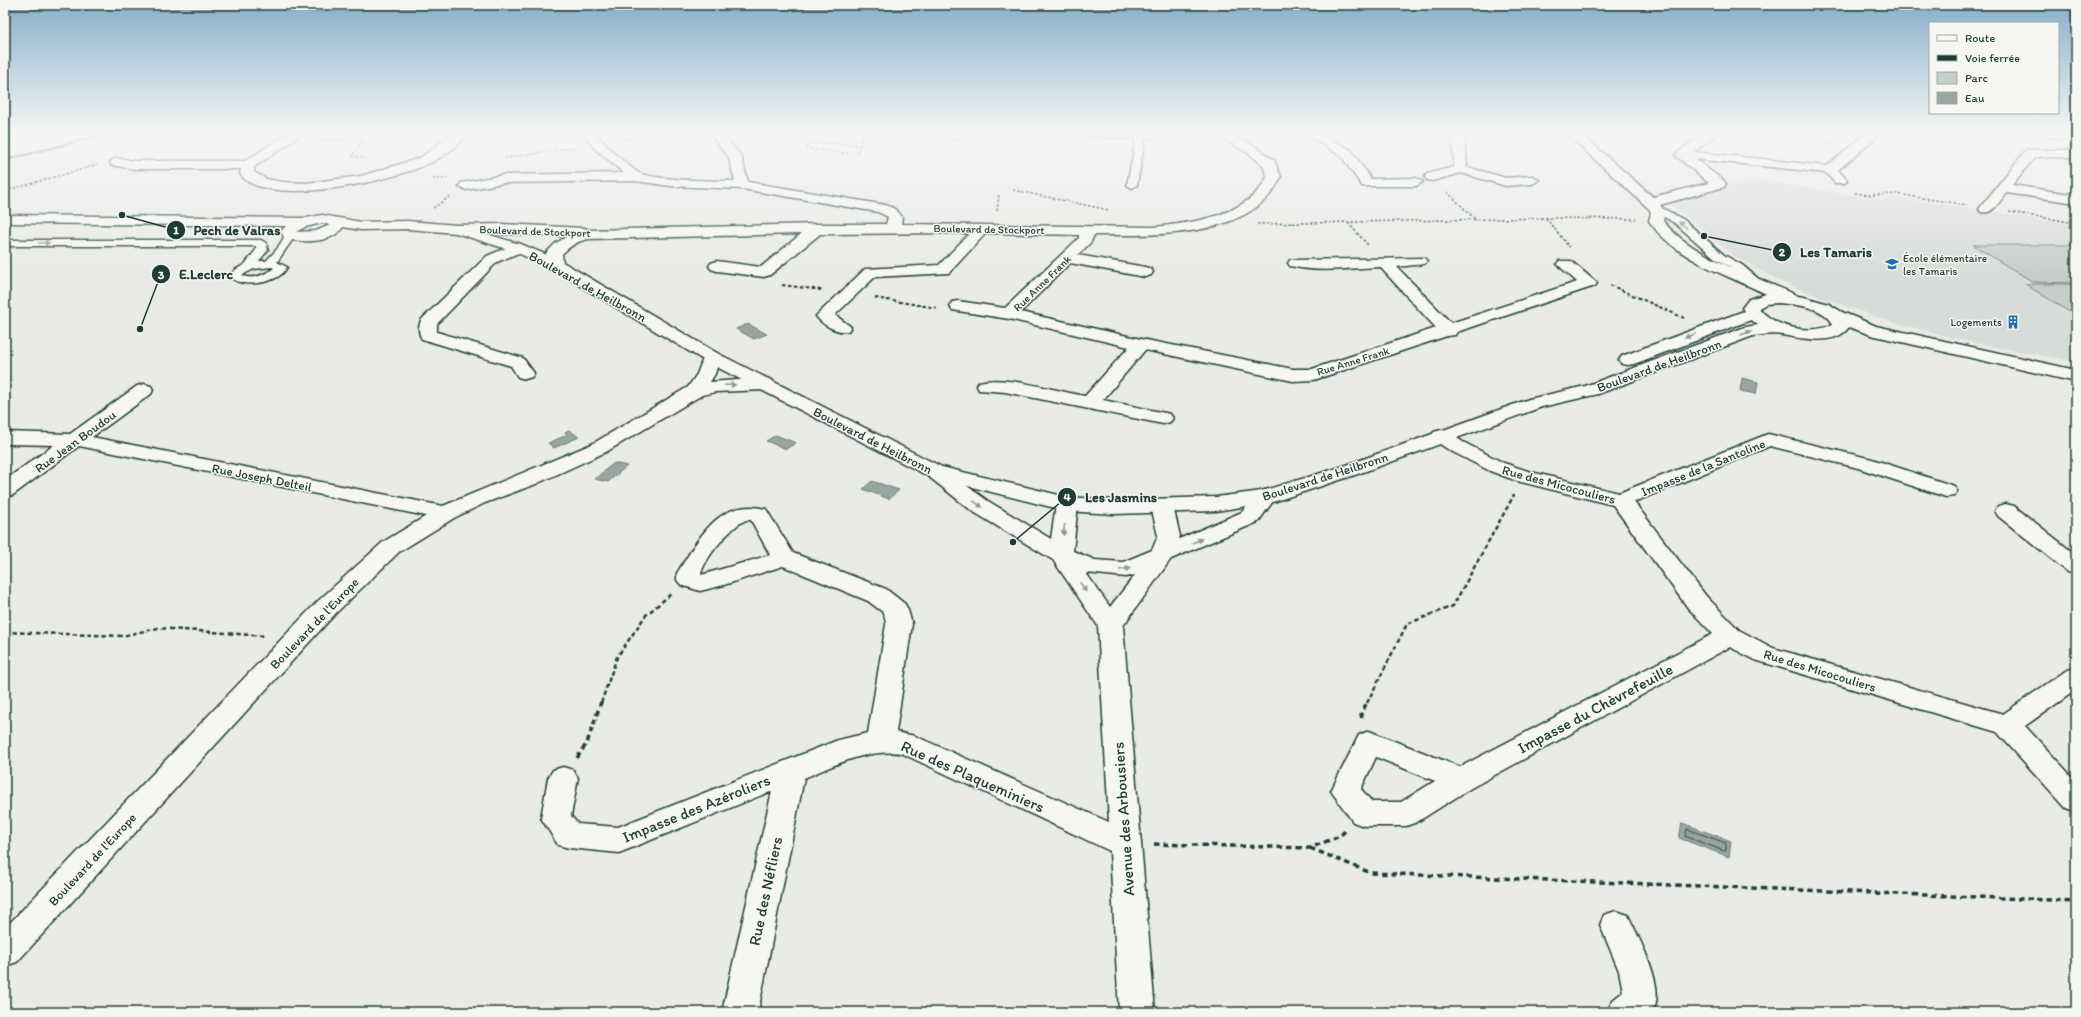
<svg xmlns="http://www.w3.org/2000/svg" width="2081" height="1017" font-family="Itim,sans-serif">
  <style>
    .built { fill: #d8dcd8 }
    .green { fill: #c7cec9; stroke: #73867e }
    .water { fill: #99a6a0; stroke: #687c75 }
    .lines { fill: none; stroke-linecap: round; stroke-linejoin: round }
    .shore { stroke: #50675f; stroke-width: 1.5 }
    .service-casing { stroke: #1f3d34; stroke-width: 3 }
    .minor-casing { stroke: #1f3d34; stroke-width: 3 }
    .tertiary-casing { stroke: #1f3d34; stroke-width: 3 }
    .path-far3 { stroke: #1f3d34; stroke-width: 1.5; stroke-dasharray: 2.5 2; stroke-linecap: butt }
    .path-far2 { stroke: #1f3d34; stroke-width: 2; stroke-dasharray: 3.5 2.5; stroke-linecap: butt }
    .path-far1 { stroke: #1f3d34; stroke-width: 2.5; stroke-dasharray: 4.5 3; stroke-linecap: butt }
    .path { stroke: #1f3d34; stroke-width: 3.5; stroke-dasharray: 5.5 4; stroke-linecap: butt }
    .service { fill: #f6f6f2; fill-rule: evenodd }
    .minor { fill: #f6f6f2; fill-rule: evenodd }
    .tertiary { fill: #f6f6f2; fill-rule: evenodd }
    .rail { stroke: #1f3d34; stroke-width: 2 }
    .oneway { fill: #8a9a93 }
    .labels { text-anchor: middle; stroke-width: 3; stroke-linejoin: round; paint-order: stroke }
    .far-street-label { font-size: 11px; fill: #1f3d34; stroke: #f6f6f2 }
    .far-poi-label { font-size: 11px; fill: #1f3d34; stroke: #f6f6f2; text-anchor: start }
    .street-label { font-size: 13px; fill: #1f3d34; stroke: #f6f6f2 }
    .near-street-label { font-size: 16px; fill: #1f3d34; stroke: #f6f6f2 }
    .leader { fill: none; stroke: #1f3d34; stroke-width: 1.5 }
    .callout-dot { fill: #1f3d34; stroke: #f6f6f2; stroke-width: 1.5 }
    .mark-label { font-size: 12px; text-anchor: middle; font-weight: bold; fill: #fff }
    .callout-label { font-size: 14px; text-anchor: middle; font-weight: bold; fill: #1f3d34; stroke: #f6f6f2; stroke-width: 3; stroke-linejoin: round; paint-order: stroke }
  </style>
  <rect width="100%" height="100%" fill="#e9ebe7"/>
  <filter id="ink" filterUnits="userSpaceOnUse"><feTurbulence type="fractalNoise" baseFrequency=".025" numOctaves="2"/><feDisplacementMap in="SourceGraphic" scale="8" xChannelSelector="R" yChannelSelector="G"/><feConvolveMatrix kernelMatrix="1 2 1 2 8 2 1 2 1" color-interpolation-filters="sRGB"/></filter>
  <g filter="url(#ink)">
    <polygon class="built" points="1751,179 1882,200 1896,197 2076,225 2076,362 1969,342 1892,322 1825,299 1782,282 1736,257 1669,203"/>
    <g class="green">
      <polygon points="1973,245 2076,245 2076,283 2033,282"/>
      <polygon points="2025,284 2076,284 2076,316"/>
    </g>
    <g class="water">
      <polygon points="748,324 767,334 754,339 736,329"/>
      <polygon points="1742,378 1758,382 1756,394 1740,391"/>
      <polygon points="569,430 579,437 554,448 548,443 567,435 565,432"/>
      <polygon points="776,435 796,443 786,449 766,441"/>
      <polygon points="614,463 627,466 608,482 594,479"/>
      <polygon points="872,481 899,490 889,499 863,489"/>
      <polygon points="1682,823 1731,841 1729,857 1679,838"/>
    </g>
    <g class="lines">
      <polygon class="shore" points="1687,829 1726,843 1726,850 1724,851 1685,836"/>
      <g class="service-casing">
        <g id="service">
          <polygon points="952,133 961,133 958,139 955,140 951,137"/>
          <polygon points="1083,133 1162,133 1145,139 1137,185 1132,188 1127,185 1136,139 1087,136"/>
          <polygon points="1655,204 1684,220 1724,255 1742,265 1761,281 1763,283 1761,285 1753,285 1734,269 1716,259 1676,224 1651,209 1650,207 1651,205"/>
          <path d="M290,233L295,236L277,262L287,267C281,283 241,290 230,276L235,270L245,264L256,250V246H5V240H261L266,243L268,250L259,261H266L277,249L286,234ZM272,267L274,268C266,274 252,281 242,275L254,269Z"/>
        </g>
      </g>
      <g class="minor-casing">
        <g id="minor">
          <path d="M289,133H304L254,167V172L266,179L282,182L307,183L361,176L420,158L454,133H468C460,145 443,157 430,163C397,180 265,210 240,174L241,169H134L111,165L110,162L116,158L134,161H245Z"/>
          <path d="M584,133H596C603,144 628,166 639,173C653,180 717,181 735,181L728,156L709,133H722L741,156L748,182L886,205C894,208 897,210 902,217L901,224L1153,227C1192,223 1249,216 1267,177L1263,165L1248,153L1214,133H1230L1256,147L1274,160L1281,177C1253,240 1152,235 1094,235L1091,242L1078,255L1145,267L1151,269L1153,272L1151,275L1145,277L1070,263L1021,312L1141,339L1293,369H1312L1436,328L1380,267C1351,268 1319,273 1290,266L1288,263L1290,260L1424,258L1427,261L1424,264L1397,267L1451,323L1577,282L1557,264L1559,261H1571L1597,283L1595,286L1457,332L1455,335L1447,336L1314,380L1293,381L1145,350L1103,400L1170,414L1173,418L1170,422L1163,424L1005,392L979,390L977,386L979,382C1007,375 1056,391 1085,396L1129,347L1009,319L958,311L952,310L950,306L952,302L958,301L1005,308L1079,238V235L986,233L949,273L875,277L835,315L851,327L848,331C837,333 822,325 816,316L865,269L939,265L970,233L820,234L770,275L764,277L717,271L711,269L709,266L711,263L717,261L761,267L801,234L588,239C577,241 569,247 562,254L563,264L561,267H549L547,264L546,253L556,243L568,236L452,232L450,229L452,226L457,225L502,224L584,228L590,230L818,224H886L888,217L878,212L742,189L670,186L636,181L503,183L466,190L459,186L461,183L503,175L624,173L593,147Z"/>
          <polygon points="1304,133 1319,133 1351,150 1371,179 1416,178 1423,182 1416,186 1362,186 1341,156"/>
          <polygon points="1452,133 1464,133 1467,167 1506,178 1532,176 1539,180 1532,184 1506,186 1461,173 1432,181 1427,180 1425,177 1427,174 1454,167"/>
          <path d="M1566,133H1580L1653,197L1709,183L1675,155L1704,133H1718L1694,152L1827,166L1867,133H1881L1838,170L1847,180L1845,183H1835L1826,173L1695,159L1724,181L1726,184L1724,187L1660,205L1665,212L1663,221C1693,258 1754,275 1796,295L1798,299L1796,303L1790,304C1777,301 1765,293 1753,288C1716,271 1673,256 1649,221L1651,212L1649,209Z"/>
          <polygon points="2043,133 2076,134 2076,142 2045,136"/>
          <path d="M2076,145V157H2035L2012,185L2076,195V203L2006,193C1999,202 1993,215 1981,212L1979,209L2026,150H2068L2072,146Z"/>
          <path d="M518,243L523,245L526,248L523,251L497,262L437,324V332L523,358L534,373L532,377L525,379L518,377L511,366L422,339C418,333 418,325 422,319L487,256Z"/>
          <polygon points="711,352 717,353 720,357 715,374 710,382 765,378 772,380 774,384 772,388 765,390 716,392 702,395 606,452 536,484 485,503 454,518 399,552 336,613 17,962 5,966 5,928 318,601 383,542 426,516 79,446 13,495 5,496 5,480 54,445 5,444 5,432 70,434 137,386 144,384 151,386 153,390 151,394 92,437 443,506 592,444 688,387 697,374 705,353"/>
          <path d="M1441,430L1448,432L1463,442L1504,463L1531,472L1619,493L1768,434L1872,459L1954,486L1957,491L1954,496L1946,497L1858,468L1770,446L1634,502L1706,596L1739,630L1773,648L2003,714L2067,670L2076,668V690L2025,726L2076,781V812L2066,808L1997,732L1755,660L1730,647L1471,788L1417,822L1406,826H1364L1353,822L1331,791L1359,735L1369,731L1379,735L1460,767L1713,634L1688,608L1613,505L1517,481L1490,471L1449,450L1434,440L1431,436L1434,432ZM1376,757L1435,781L1401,802H1372L1361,789Z"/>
          <path d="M935,466L942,468L988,501L1051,539L1056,504L1059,499L1067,497L1075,499L1078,504L1073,551L1095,560L1123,562L1152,550L1158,536L1151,506L1154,501L1162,499L1170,501L1173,506L1180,536L1179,539L1242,512L1257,492L1265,490L1273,492L1276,497L1258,522L1171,559L1123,626L1155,1012H1119L1110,851L901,753C863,750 838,764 804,778L758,1012H722L772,791L619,853L569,848L558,845L541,818L548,778L553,770L563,767L573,770L578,778L571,816L578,824L618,827L838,740L868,733L886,624L884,613L868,601L783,566L724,585L700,591L681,585L677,580V573C699,539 718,497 766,509L793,553L886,589L905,604L908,610L912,624L896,732L915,736L1109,822L1098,626L1053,560L972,511L928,476L924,472L928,468ZM746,520H751L770,555L701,575C703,560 731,526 746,520ZM1086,573L1126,577L1135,575L1110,607Z"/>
          <polygon points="2006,504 2014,506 2076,555 2076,574 2068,572 1998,516 1995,511 1998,506"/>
          <path d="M1616,911L1628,915C1637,935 1670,994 1651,1012H1607L1613,1000L1623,992L1619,971L1600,925L1604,915Z"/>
        </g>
      </g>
      <g class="tertiary-casing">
        <path id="tertiary" d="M5,215L306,218L322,215L361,222L408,221L457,225L523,245L561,261L717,353L942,467L1067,497L1113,500L1216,497L1262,491L1341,467L1529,399L1585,386L1745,327L1758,325L1751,320L1634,364L1628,365L1622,364L1619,360L1622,356L1744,311L1742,308L1749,299L1766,294L1778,293L1804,297L1829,304L1842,312L1876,326L2076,370V382L1871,335L1849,327C1836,347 1800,338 1782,335C1773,333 1762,335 1753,336L1598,394L1542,407L1355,475L1273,502L1216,511L1113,514L1067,511L928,476L705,361L549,267L513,251L456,233L408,229L361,230L343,227C332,244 301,243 284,238L281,231L286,226L5,223ZM322,223L330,225L316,231L296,232L305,227ZM1778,303C1796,305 1823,306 1833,324C1812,336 1773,327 1759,308L1766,304Z"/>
      </g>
      <g class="path-far3">
        <polyline points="829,133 861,141 860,145 810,142 806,148 849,154"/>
        <polyline points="1796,133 1833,142"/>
        <polyline points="316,140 364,140 352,156 366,158"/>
        <polyline points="623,140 668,133"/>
        <polyline points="861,141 864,133"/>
        <polyline points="857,153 860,145"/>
        <polyline points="505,158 576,147"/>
        <polyline points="433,179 448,178"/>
        <polyline points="1013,190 1109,210"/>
        <polyline points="5,191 97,165"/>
        <polyline points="1447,192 1475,219"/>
        <polyline points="1855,193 1870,195 1897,194 1967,205"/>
        <polyline points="433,208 451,196"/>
        <polyline points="997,211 999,195"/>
        <polyline points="2009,212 2076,223"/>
        <polyline points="1546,218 1569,247"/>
        <polyline points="1348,223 1368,245"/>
        <polyline points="1257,224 1546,218 1636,219"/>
      </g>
      <g class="path-far2">
        <polyline points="782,285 822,290"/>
        <polyline points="1610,285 1684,318"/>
        <polyline points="875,298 937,308"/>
      </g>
      <g class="path-far1">
        <polyline points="5,632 122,636 158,628 265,636"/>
        <polyline points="601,703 617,657 646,615 671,594"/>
        <polyline points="1367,703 1407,624 1453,606 1514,495"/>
      </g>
      <g class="path">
        <polyline points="1362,718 1361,714 1367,702"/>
        <polyline points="577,758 587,743 601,702"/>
        <polyline points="1154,844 1310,848 1340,836 1345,831"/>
        <polyline points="1310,848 1371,873 2076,901"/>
      </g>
      <use href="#service" class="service"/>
      <use href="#minor" class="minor"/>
      <use href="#tertiary" class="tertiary"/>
      <polyline class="rail" points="5,160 109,133"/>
    </g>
    <defs><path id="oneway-solid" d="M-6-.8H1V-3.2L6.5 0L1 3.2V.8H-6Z"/></defs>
    <g class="oneway">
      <use href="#oneway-solid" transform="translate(1683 225) rotate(-141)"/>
      <use href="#oneway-solid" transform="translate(44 243)"/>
      <use href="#oneway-solid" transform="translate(1746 333) rotate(-19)"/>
      <use href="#oneway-solid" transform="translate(1690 336) rotate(159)"/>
      <use href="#oneway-solid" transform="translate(730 385) rotate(-3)"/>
      <use href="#oneway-solid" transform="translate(978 504) rotate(35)"/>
      <use href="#oneway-solid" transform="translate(1064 530) rotate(96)"/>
      <use href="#oneway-solid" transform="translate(1197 541) rotate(-24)"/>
      <use href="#oneway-solid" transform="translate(1125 569) rotate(-8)"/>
      <use href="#oneway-solid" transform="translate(1083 587) rotate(55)"/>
    </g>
  </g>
  <linearGradient id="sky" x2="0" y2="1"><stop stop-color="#88aecb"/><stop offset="0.48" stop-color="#f5f6f4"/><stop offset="1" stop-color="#f5f6f4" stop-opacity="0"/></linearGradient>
  <rect width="2081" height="276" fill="url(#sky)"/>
  <defs>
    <g id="school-bare" transform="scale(1.08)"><path d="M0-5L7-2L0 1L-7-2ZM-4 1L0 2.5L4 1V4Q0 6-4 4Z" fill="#1f6fb2" stroke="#f6f6f2" stroke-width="2.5" paint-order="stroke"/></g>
    <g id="building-bare" transform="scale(1.08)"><path d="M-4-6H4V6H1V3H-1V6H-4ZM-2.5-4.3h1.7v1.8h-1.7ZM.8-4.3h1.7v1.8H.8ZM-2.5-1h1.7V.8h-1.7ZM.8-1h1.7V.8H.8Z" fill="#1f6fb2" stroke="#f6f6f2" stroke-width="2.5" paint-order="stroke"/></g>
  </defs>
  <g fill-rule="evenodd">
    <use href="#school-bare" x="1892" y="264"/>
    <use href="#building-bare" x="2013" y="322"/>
  </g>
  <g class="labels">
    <g class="far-street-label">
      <text transform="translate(989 229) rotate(1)" y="4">Boulevard de Stockport</text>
      <text transform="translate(535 231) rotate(2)" y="4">Boulevard de Stockport</text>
      <text transform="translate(1042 283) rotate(-44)" y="4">Rue Anne Frank</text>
      <text transform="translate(1353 361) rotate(-17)" y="4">Rue Anne Frank</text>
    </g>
    <g class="far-poi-label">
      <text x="1903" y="262">École élémentaire<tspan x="1903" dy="13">les Tamaris</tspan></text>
      <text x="2002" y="326" text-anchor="end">Logements</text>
    </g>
    <g class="street-label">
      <text transform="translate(588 286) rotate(29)" y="5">Boulevard de Heilbronn</text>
      <text transform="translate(1659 365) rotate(-20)" y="5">Boulevard de Heilbronn</text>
      <text transform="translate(873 440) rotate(27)" y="5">Boulevard de Heilbronn</text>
      <text transform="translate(75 441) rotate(-36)" y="5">Rue Jean Boudou</text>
      <text transform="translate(1703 467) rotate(-22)" y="5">Impasse de la Santoline</text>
      <text transform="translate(1325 476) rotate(-18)" y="5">Boulevard de Heilbronn</text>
      <text transform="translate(262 477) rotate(11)" y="5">Rue Joseph Delteil</text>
      <text transform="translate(1559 484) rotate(15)" y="5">Rue des Micocouliers</text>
      <text transform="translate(314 623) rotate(-46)" y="5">Boulevard de l'Europe</text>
      <text transform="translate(1820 670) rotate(17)" y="5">Rue des Micocouliers</text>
      <text transform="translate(92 859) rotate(-47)" y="5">Boulevard de l'Europe</text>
    </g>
    <g class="near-street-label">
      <text transform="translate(1595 708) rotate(-28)" y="6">Impasse du Chèvrefeuille</text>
      <text transform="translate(973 776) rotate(24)" y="6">Rue des Plaqueminiers</text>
      <text transform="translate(696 808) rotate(-22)" y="6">Impasse des Azéroliers</text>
      <text transform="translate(1123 819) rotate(-94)" y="6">Avenue des Arbousiers</text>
      <text transform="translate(765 891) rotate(-78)" y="6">Rue des Néfliers</text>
    </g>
  </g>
  <path class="leader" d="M122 215L176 230M1704 236L1782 252M140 329L161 274M1013 542L1067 497"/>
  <g class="callout-dot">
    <circle cx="122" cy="215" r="4"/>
    <circle cx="1704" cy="236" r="4"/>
    <circle cx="140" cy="329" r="4"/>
    <circle cx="1013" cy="542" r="4"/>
    <circle cx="176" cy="230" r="10"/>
    <circle cx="1782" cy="252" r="10"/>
    <circle cx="161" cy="274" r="10"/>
    <circle cx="1067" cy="497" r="10"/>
  </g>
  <g class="mark-label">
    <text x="176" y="234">1</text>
    <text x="1782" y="256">2</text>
    <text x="161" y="279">3</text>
    <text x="1067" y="501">4</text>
  </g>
  <g class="callout-label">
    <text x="237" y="235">Pech de Valras</text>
    <text x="1836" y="257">Les Tamaris</text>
    <text x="206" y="279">E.Leclerc</text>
    <text x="1121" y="502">Les Jasmins</text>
  </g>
  <rect width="2081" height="1017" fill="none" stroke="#f6f6f2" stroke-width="20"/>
  <rect x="10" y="10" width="2061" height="997" fill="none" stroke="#1f3d34" stroke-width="1.5" filter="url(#ink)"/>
  <rect x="1929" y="22" width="130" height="92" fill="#f6f6f2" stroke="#a0aca6"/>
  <rect x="1937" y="35" width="20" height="6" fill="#f6f6f2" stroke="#a0aca6"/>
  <text x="1965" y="42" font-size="12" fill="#1f3d34">Route</text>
  <rect x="1937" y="55" width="20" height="6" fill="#1f3d34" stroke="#a0aca6"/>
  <text x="1965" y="62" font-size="12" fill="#1f3d34">Voie ferrée</text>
  <rect x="1937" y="72" width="20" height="12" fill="#c7cec9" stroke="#a0aca6"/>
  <text x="1965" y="82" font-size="12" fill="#1f3d34">Parc</text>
  <rect x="1937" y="92" width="20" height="12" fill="#99a6a0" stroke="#a0aca6"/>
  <text x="1965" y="102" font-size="12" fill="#1f3d34">Eau</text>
</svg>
